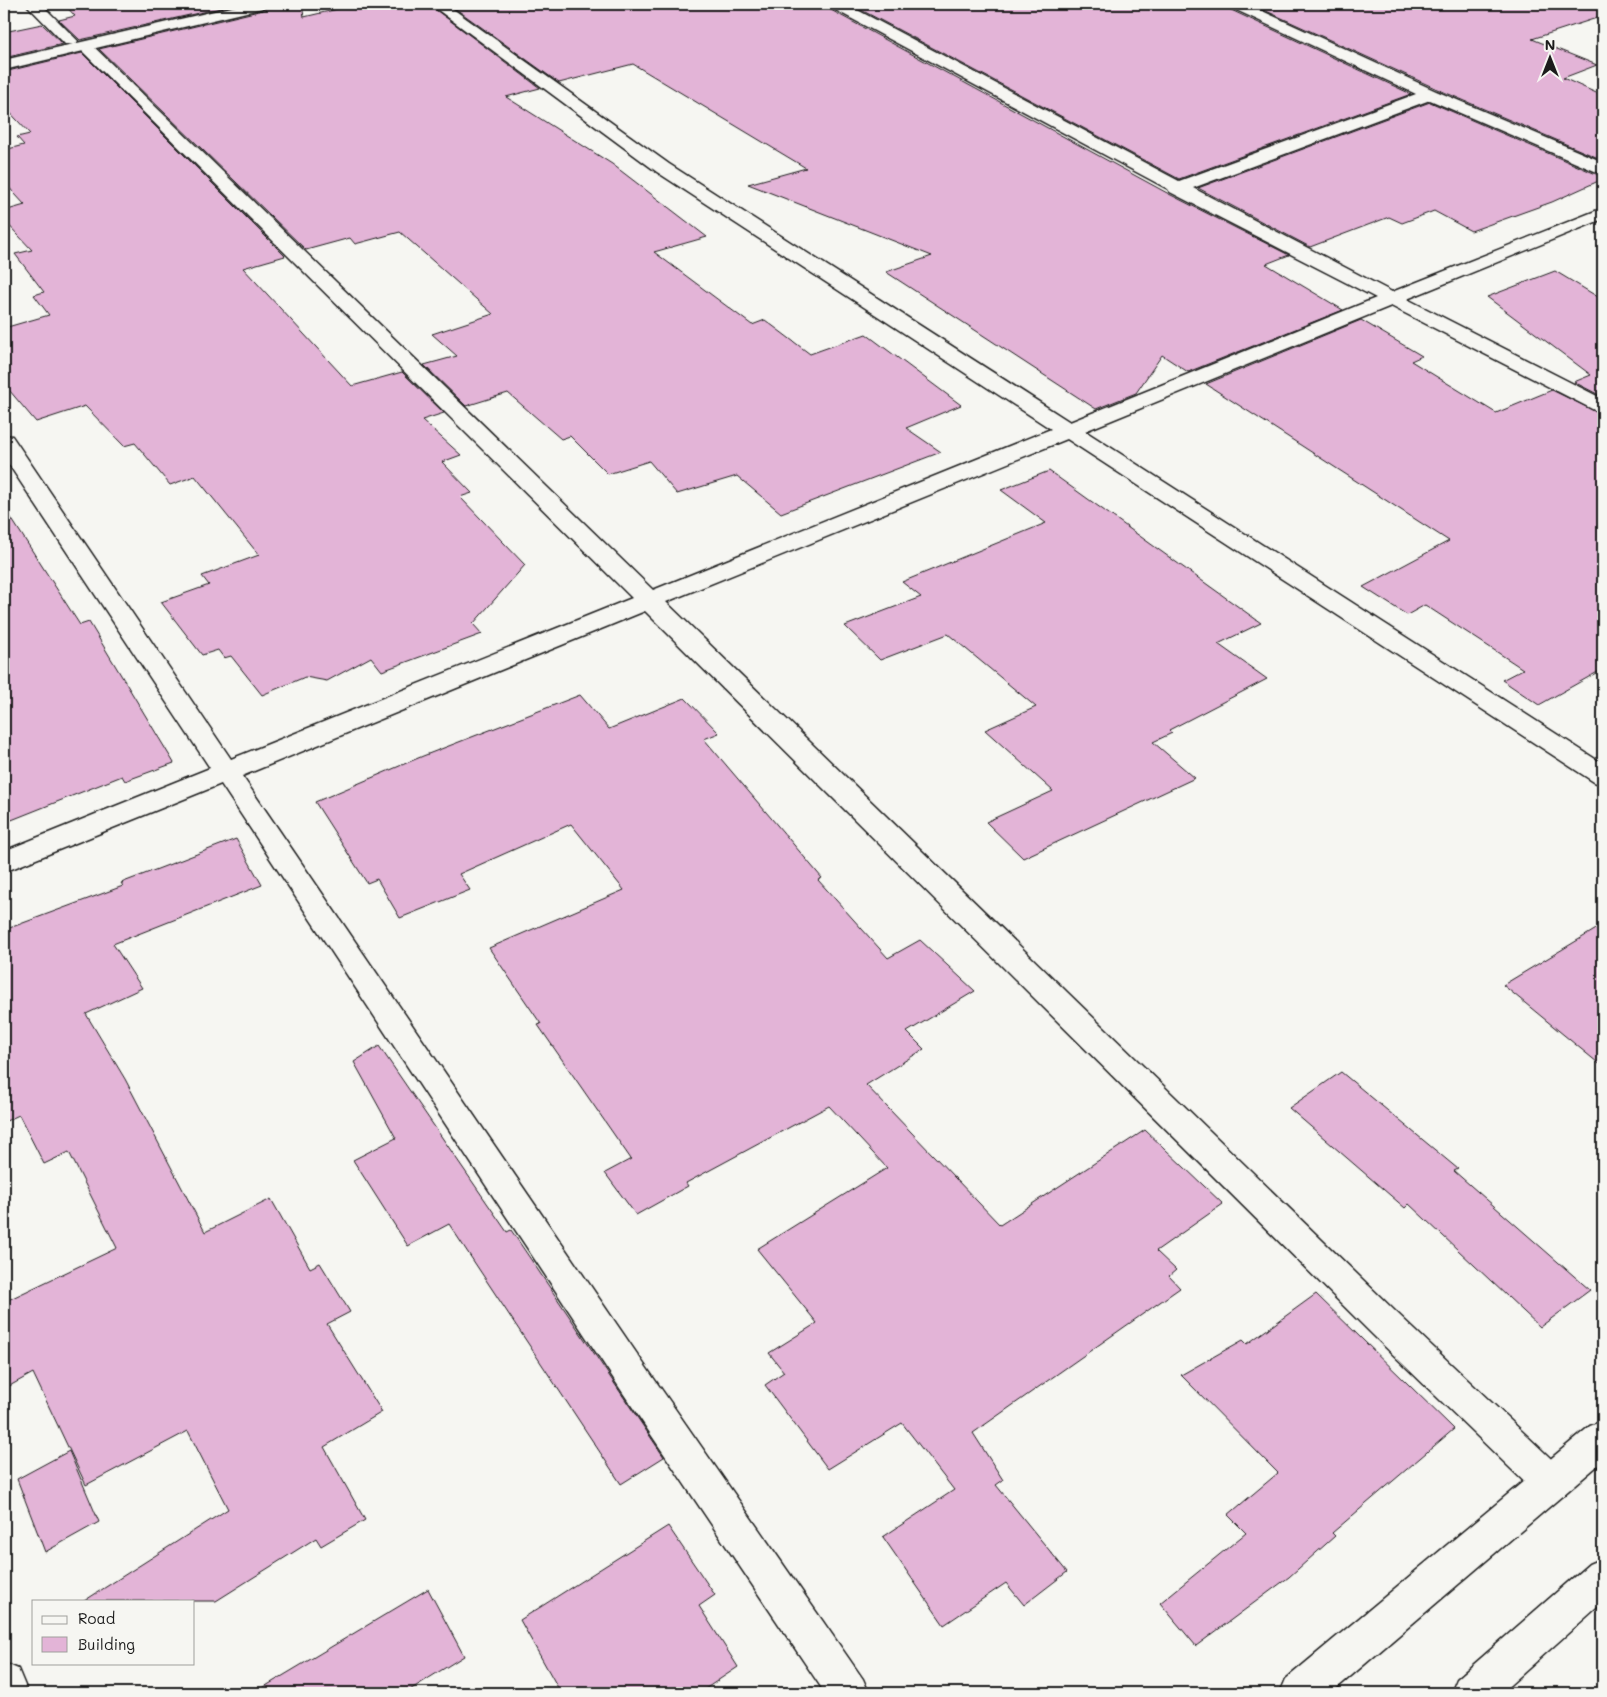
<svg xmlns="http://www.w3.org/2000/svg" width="1607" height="1697" font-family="Mali,sans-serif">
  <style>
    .building { fill: #e3b4d7; stroke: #1c1c1c }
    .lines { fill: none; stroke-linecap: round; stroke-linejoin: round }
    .street-casing { stroke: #1c1c1c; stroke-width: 3 }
    .secondary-casing { stroke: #1c1c1c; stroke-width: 3 }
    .street { fill: #f6f6f2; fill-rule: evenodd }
    .secondary { fill: #f6f6f2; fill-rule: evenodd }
  </style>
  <rect width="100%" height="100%" fill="#f6f6f2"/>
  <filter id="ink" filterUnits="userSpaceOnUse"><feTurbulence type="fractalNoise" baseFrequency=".02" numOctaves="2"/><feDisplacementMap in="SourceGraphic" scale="10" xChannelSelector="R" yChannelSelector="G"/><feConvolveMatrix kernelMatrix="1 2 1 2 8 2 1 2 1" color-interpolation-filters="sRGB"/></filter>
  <g filter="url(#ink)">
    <g class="building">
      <polygon points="64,4 238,4 80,40 59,20 75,16"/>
      <polygon points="272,4 302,4 304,17 359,4 428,4 540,88 506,97 612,164 707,237 654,252 752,325 765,320 810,354 866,334 961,405 906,428 941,452 781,513 737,476 677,494 649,461 608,474 570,436 561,439 508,393 466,406 424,365 457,356 432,334 493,314 400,232 355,244 350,238 306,250 99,49 263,10"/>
      <polygon points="449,4 826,4 829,9 1169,194 1289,255 1266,264 1343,310 1188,372 1162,355 1136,393 1096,409 886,272 932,256 748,184 806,168 633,64 559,83"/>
      <polygon points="850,4 1226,4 1229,9 1411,94 1179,179"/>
      <polygon points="1251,4 1603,4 1603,16 1532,39 1597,65 1563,78 1603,96 1603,160 1437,89"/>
      <polygon points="42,24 63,44 4,58 4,32"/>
      <polygon points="82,53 285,256 243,268 352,386 402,372 444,413 422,420 461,455 442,462 472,493 460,497 525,565 473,624 482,634 382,671 371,657 327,681 305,677 262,695 231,656 224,658 218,650 202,655 161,602 209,585 202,576 259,555 195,476 170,485 135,443 124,446 85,406 36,422 4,384 4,328 49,315 34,295 44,292 15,254 32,250 4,220 4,211 25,205 4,182 4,150 24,145 17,137 30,134 4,106 4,72"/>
      <polygon points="1430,102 1596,174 1603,175 1603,179 1552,202 1471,231 1434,211 1402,223 1389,217 1310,247 1198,188"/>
      <polygon points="1555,271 1603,300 1603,397 1574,382 1591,375 1487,297"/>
      <polygon points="1361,320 1422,356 1411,361 1496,413 1552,390 1603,415 1603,669 1539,705 1502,680 1523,669 1425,605 1407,615 1363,587 1449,541 1206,384"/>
      <polygon points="1049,471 1261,623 1218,644 1267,679 1169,730 1172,733 1153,742 1195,778 1023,858 986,822 1053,791 985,730 1036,707 948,634 880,660 845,626 921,597 902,582 1046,523 1001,490"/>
      <polygon points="4,507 80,625 89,622 174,763 125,781 122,776 4,823"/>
      <polygon points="580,695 609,729 685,698 719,733 704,739 822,878 818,880 888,958 920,940 975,991 907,1032 924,1049 866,1085 1000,1225 1145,1130 1223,1204 1156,1251 1176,1270 1169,1276 1180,1288 973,1433 1003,1480 996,1485 1067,1572 1024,1605 1006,1583 944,1625 883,1537 954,1490 902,1423 828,1469 765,1385 784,1372 769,1353 817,1323 757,1249 887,1168 829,1106 686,1183 688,1186 636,1215 605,1173 631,1159 538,1025 541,1024 489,948 624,890 571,824 459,874 470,890 400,918 377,879 367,883 315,802 423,756"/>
      <polygon points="236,839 262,885 113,944 142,988 86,1014 125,1079 205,1232 271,1199 310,1268 320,1263 350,1312 327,1324 382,1412 324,1447 365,1520 321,1546 316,1538 216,1601 84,1601 228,1509 188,1431 86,1485 33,1373 4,1389 4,1302 117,1248 69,1152 44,1164 19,1115 4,1122 4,930 123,886 121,883"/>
      <polygon points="1603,925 1603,1067 1503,985"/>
      <polygon points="379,1046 507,1232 511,1230 664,1457 621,1484 449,1224 408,1246 353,1160 396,1138 354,1062"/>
      <polygon points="1341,1072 1458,1169 1454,1171 1590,1290 1540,1327 1409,1204 1405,1208 1289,1108"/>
      <polygon points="1316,1294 1454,1429 1332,1533 1335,1536 1289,1577 1196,1646 1160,1603 1246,1533 1228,1515 1278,1473 1181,1375 1243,1340 1247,1344"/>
      <polygon points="69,1451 99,1522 45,1552 17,1479"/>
      <polygon points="668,1526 715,1595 699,1606 738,1667 699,1693 561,1693 520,1620"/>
      <polygon points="428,1589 464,1656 405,1693 254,1693"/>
    </g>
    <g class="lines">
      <g class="street-casing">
        <g id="street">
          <polygon points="26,4 41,4 78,41 75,44 65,44"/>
          <polygon points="430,4 446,4 669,164 1070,422 1376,298 1170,192 1168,189 830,7 828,4 846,4 1179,181 1416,94 1230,7 1228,4 1247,4 1436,91 1603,162 1603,173 1597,172 1430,100 1193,188 1392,292 1603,208 1603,219 1407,299 1603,399 1603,413 1596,411 1391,306 1085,431 1603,764 1603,785 1594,782 1067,439 666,602 1397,1313 1564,1471 1570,1483 1564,1495 1551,1501 1538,1495 1373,1335 645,611 242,776 648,1370 863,1679 869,1693 825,1693 623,1393 221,784 4,872 4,851 210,768 4,457 4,435 12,436 231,759 632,598 80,49 77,46 80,43 90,43 653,590 1051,429 657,172"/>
          <polygon points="4,1663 18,1669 28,1693 4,1693"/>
        </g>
      </g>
      <g class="secondary-casing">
        <g id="secondary">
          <polygon points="245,4 270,4 263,8 4,70 4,60"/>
          <polygon points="1603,1421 1603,1461 1331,1693 1280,1693 1286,1679 1590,1426"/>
          <polygon points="1603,1558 1603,1602 1501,1693 1451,1693 1457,1679 1589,1564"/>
        </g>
      </g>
      <use href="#street" class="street"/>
      <use href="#secondary" class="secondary"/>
    </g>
  </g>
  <rect width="1607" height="1697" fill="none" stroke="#f6f6f2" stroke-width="20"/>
  <rect x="10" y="10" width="1587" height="1677" fill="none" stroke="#1c1c1c" stroke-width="2" filter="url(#ink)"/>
  <rect x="32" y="1600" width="162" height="65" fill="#f6f6f2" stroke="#9f9f9c"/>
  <rect x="42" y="1616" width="25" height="8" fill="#f6f6f2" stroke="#9f9f9c"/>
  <text x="78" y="1624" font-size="15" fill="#1c1c1c">Road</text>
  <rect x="42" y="1637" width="25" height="15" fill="#e3b4d7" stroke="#9f9f9c"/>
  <text x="78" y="1650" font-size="15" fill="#1c1c1c">Building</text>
  <g transform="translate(1550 58)" stroke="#f6f6f2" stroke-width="4" paint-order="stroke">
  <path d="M0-4L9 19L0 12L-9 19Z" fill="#1c1c1c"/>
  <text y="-8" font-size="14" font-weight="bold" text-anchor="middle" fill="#1c1c1c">N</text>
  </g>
</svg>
